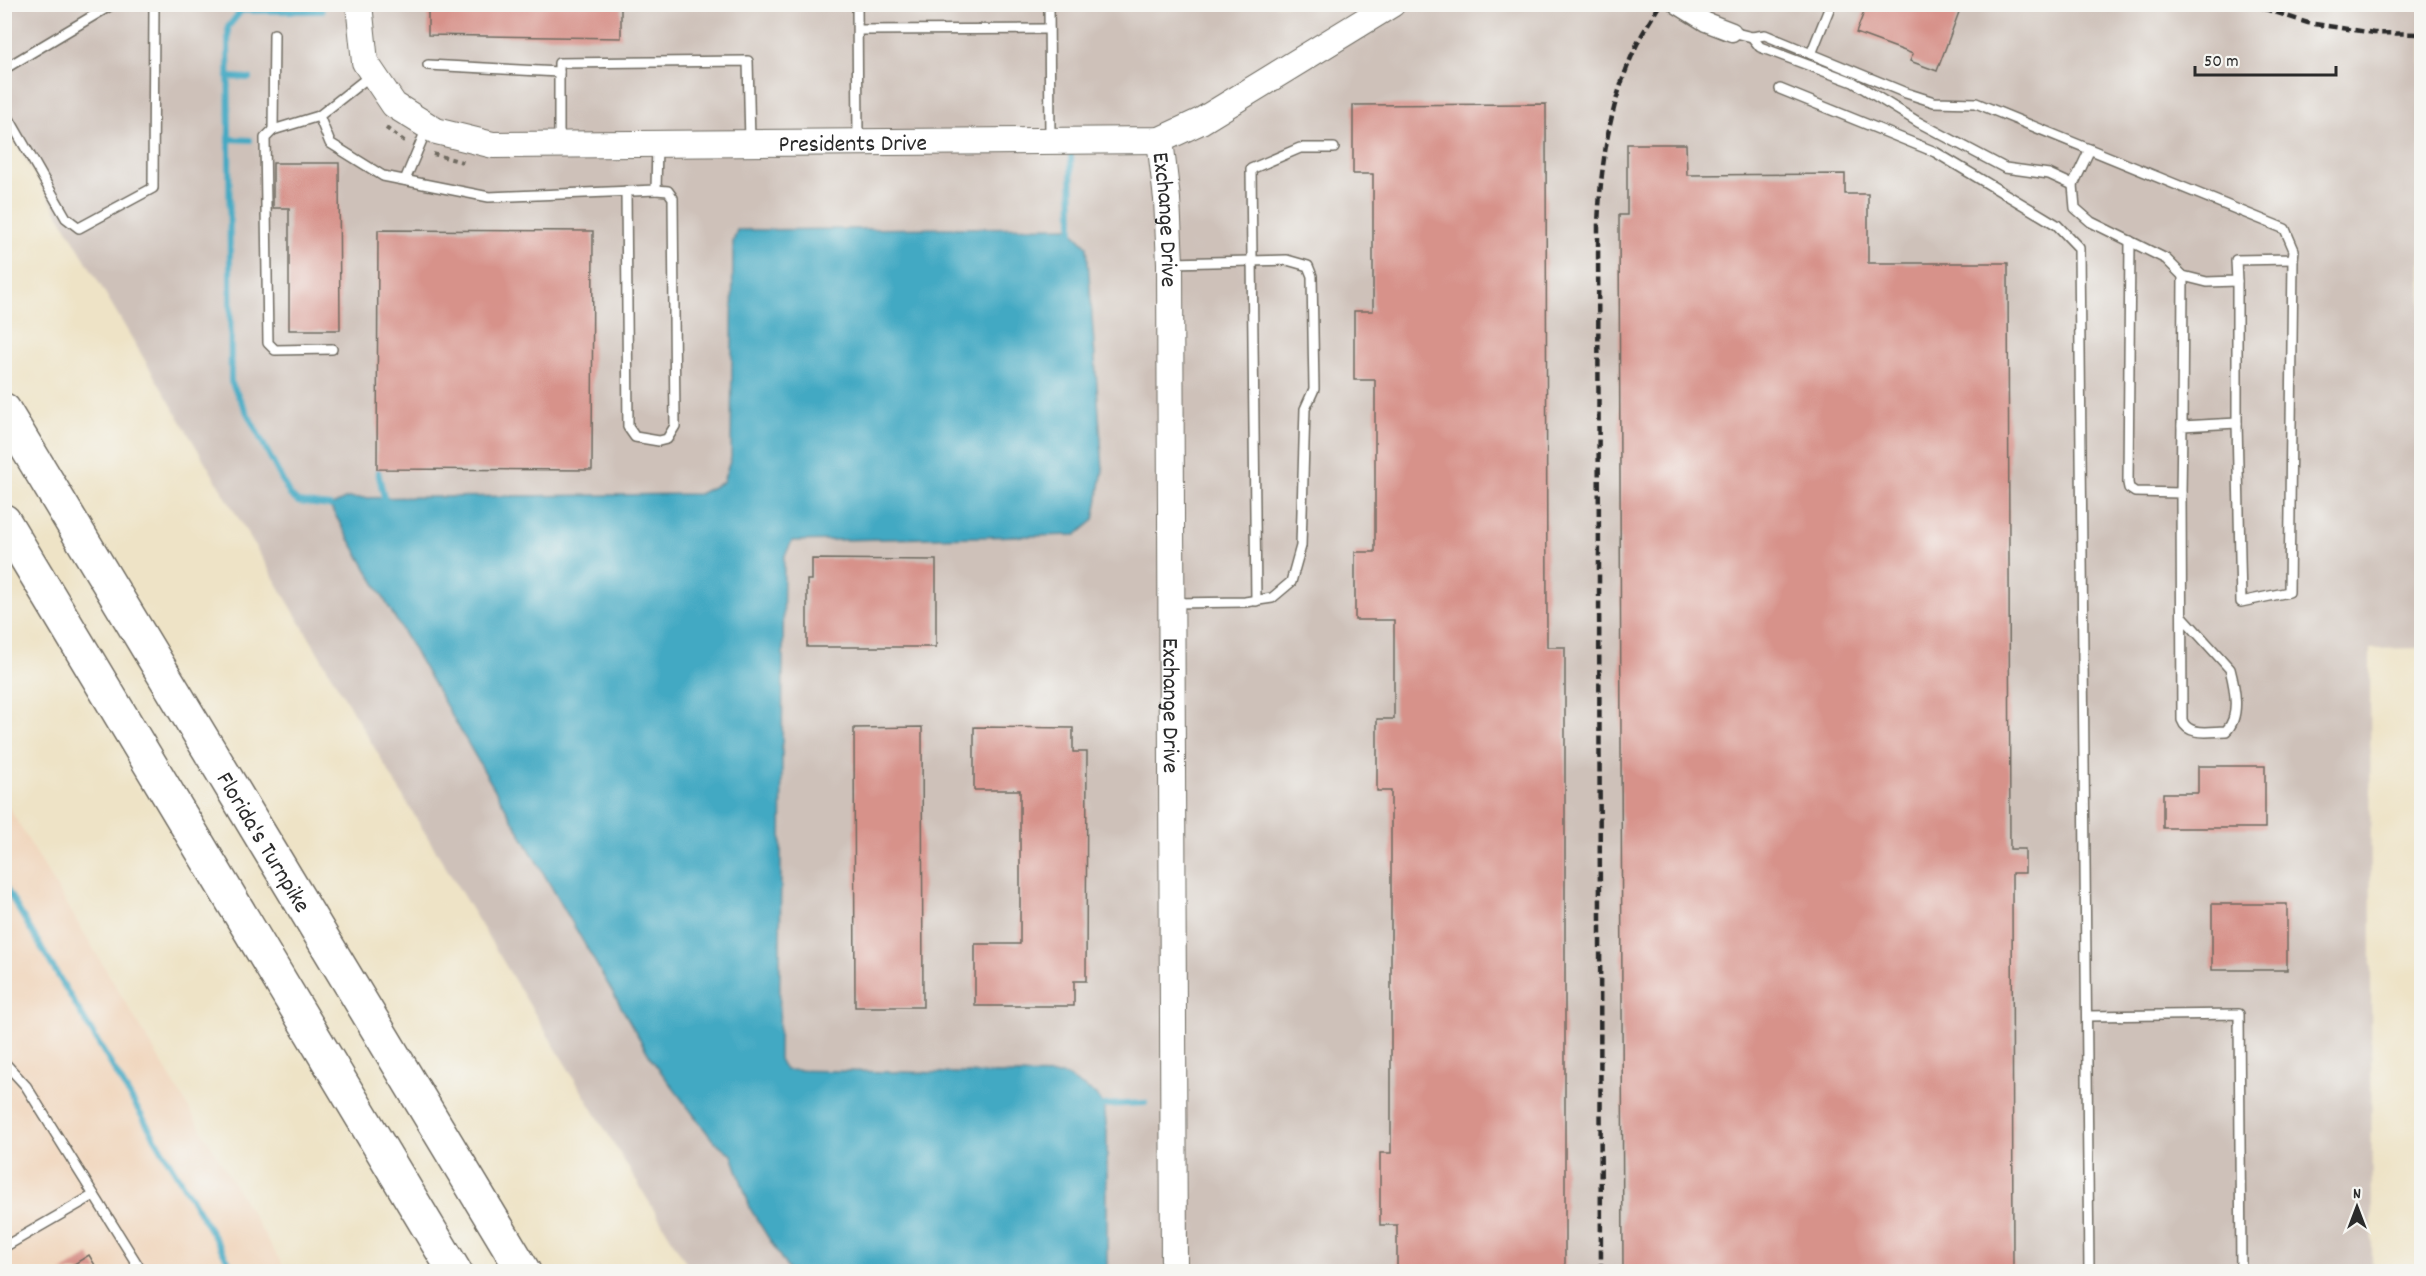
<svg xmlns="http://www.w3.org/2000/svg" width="2426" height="1276" font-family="Dekko,sans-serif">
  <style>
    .built { fill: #f0d5bc }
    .industrial { fill: #cec1b9 }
    .water { fill: #43a9c3; stroke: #376a77; stroke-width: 1.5 }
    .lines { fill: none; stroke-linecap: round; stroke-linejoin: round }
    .stream { stroke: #43a9c3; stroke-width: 6 }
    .building { fill: #d7928a }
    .lane-casing { stroke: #6f6b61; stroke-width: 12 }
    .street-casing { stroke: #6f6b61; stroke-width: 21 }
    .secondary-casing { stroke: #6f6b61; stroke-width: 28 }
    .highway-casing { stroke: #6f6b61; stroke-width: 36 }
    .path { stroke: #6f6b61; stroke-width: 4; stroke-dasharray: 4.5 4.5; stroke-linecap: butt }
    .lane { stroke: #fff; stroke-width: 9 }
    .street { stroke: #fff; stroke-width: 18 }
    .secondary { stroke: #fff; stroke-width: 26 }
    .highway { stroke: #fff; stroke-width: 33 }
    .rail { stroke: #2b2b2b; stroke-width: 4.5; stroke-dasharray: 9 4.5; stroke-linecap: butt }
    .labels { text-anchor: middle; stroke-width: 4.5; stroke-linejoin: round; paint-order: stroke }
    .street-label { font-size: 24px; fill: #2b2b2b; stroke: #f6f6f2 }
  </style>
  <rect width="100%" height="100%" fill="#f6f6f2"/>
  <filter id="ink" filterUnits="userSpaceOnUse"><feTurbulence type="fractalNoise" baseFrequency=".0167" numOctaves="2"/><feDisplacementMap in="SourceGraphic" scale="12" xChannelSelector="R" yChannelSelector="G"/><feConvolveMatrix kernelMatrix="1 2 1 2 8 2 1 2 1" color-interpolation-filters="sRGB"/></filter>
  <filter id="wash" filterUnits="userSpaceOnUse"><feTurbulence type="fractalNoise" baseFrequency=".008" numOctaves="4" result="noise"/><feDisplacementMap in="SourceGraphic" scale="24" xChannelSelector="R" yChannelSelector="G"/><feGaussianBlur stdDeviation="1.35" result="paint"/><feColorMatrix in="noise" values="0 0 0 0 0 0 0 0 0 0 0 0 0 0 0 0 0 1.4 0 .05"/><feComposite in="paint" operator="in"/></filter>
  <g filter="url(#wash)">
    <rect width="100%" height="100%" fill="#eee3c6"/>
    <polygon class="built" points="5,801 286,1271 5,1271"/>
    <polygon class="industrial" points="4,5 2421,5 2421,648 2370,649 2372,1271 691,1271 416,818 5,124"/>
    <polygon class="water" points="1068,227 1087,246 1103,470 1094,520 1076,535 792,541 784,558 779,1059 785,1070 1064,1075 1094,1093 1104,1105 1107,1131 1107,1271 789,1271 751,1210 732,1155 712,1139 652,1060 330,506 347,498 699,494 723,482 731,458 733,242 737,230"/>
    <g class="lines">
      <g class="stream">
        <polyline points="322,11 241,11 228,27 231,382 290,495 298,502 330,506"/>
        <polyline points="228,77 249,78"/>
        <polyline points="229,139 250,140"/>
        <polyline points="1071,152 1072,231"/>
        <polyline points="378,472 384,497"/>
        <polyline points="4,885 235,1272"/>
        <polyline points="1104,1105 1145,1103"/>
      </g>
    </g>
    <g id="blocks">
      <g class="building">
        <polygon points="428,4 621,4 621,38 428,35"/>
        <polygon points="1867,4 1962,4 1937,71 1910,61 1913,54 1856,33"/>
        <polygon points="1546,104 1547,647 1565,647 1565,1272 1397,1272 1397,1225 1380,1225 1380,1153 1391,1153 1391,791 1377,791 1377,719 1394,719 1394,620 1355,620 1355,552 1375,552 1375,380 1354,380 1354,311 1373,311 1373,174 1353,174 1353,105"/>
        <polygon points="1627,144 1686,144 1687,175 1845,174 1845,194 1868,194 1868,263 2008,263 2010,849 2025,849 2025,873 2012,873 2013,1272 1623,1272 1619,215 1627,215"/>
        <polygon points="273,163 339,163 340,330 289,330 289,208 273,208"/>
        <polygon points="378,230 593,231 592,470 377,469"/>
        <polygon points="812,559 936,560 936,647 807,647 807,580 812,580"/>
        <polygon points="922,727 923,1007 855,1007 854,728"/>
        <polygon points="974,727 1073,728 1073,752 1087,752 1086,981 1074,981 1074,1006 975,1006 975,944 1020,944 1020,790 974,790"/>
        <polygon points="2198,766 2265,766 2265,828 2163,828 2163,793 2198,793"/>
        <rect x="2212" y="904" width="75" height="66"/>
        <polygon points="89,1255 99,1272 61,1272"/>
      </g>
    </g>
  </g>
  <g filter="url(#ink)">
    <use href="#blocks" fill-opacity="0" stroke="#6f6b61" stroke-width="1.5"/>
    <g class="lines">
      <g class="lane-casing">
        <g id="lane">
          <polyline points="857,4 858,140"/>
          <polyline points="1049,4 1050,139"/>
          <polyline points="4,5 6,4"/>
          <polyline points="858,30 1049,29"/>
          <polyline points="1732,32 1752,37 1765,35 1906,93 1934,102 1976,103 2285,229 2294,250 2293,259 2236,260 2237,281 2207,282 2183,276 2166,259 2091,222 2075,208 2073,185 2090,149"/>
          <polyline points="1752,37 1760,47 1853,82 1918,122 2005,168 2049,174 2073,185"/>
          <polyline points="1811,54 1831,4"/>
          <polyline points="428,65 559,72"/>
          <polyline points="4,69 113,4"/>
          <polyline points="371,75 319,116 330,143 383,176 489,197 656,190 657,145"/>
          <polyline points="1780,89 1935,152 2057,225 2079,248 2089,1272"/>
          <polyline points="4,110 66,218 79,228 153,188 154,4"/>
          <polyline points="319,116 273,130 265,138 268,343 275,350 332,349"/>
          <polyline points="273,130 274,34"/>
          <polyline points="559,143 559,63 748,61 750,141"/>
          <polyline points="405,180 427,128"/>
          <polyline points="626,191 628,427 635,437 659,441 667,439 675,426 673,198 668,191 656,190"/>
          <path d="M2130,241L2128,483L2129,488L2135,492L2181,493L2182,720C2188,737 2212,731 2226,731C2241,717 2235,688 2230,669L2182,616"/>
          <polyline points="1173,263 1287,260 1308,266 1312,276 1314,389 1305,409 1301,546 1291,582 1272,598 1245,602 1174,603"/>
          <polyline points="2237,281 2237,423 2241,602 2289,592 2293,259"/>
          <polyline points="2182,426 2183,276"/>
          <polyline points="2181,493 2182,426 2237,423"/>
          <polyline points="1256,601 1251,169 1300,148 1334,148"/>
          <polyline points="2087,1016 2239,1014 2241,1272"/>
          <polyline points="4,1062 26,1086 94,1195 4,1247"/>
          <polyline points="94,1195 142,1272"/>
        </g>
      </g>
      <g class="street-casing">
        <polyline id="street" points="1677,4 1706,22 1732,32"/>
      </g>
      <g class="secondary-casing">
        <g id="secondary">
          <path id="s1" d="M359,4L365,62L394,105L436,131L493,145L1160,140L1201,121L1392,4"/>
          <path id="s2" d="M1160,140L1167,199L1170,263L1174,1272"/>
        </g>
      </g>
      <g class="highway-casing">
        <g id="highway">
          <path id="s3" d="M4,410L524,1272"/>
          <polyline points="4,521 455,1272"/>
        </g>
      </g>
      <g class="path">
        <polyline points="386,128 407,143"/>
        <polyline points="433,154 466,163"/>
      </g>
      <use href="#lane" class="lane"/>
      <use href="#street" class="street"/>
      <use href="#secondary" class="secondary"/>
      <use href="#highway" class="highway"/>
      <g class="rail">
        <polyline points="2250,4 2308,23 2374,33 2422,34"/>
        <path d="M1601,1272L1598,224C1601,164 1609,108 1633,53C1640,36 1651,20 1660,4"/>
      </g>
    </g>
  </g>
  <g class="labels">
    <g class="street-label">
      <text dy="8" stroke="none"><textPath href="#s1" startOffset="578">Presidents Drive</textPath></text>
      <text dy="8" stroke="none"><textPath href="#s2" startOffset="80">Exchange Drive</textPath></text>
      <text dy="8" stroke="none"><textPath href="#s2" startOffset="566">Exchange Drive</textPath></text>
      <text dy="8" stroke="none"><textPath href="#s3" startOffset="504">Florida's Turnpike</textPath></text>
    </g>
  </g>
  <rect width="2426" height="1276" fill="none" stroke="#f6f6f2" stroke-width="24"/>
  <g transform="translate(2357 1207)" stroke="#f6f6f2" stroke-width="4.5" paint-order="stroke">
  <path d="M0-4.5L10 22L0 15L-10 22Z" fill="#2b2b2b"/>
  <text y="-9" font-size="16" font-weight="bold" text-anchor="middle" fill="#2b2b2b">N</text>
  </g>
  <path d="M2195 66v9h141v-9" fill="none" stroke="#2b2b2b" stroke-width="3"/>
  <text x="2204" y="66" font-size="18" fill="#2b2b2b" stroke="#f6f6f2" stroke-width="4.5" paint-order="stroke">50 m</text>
</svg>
